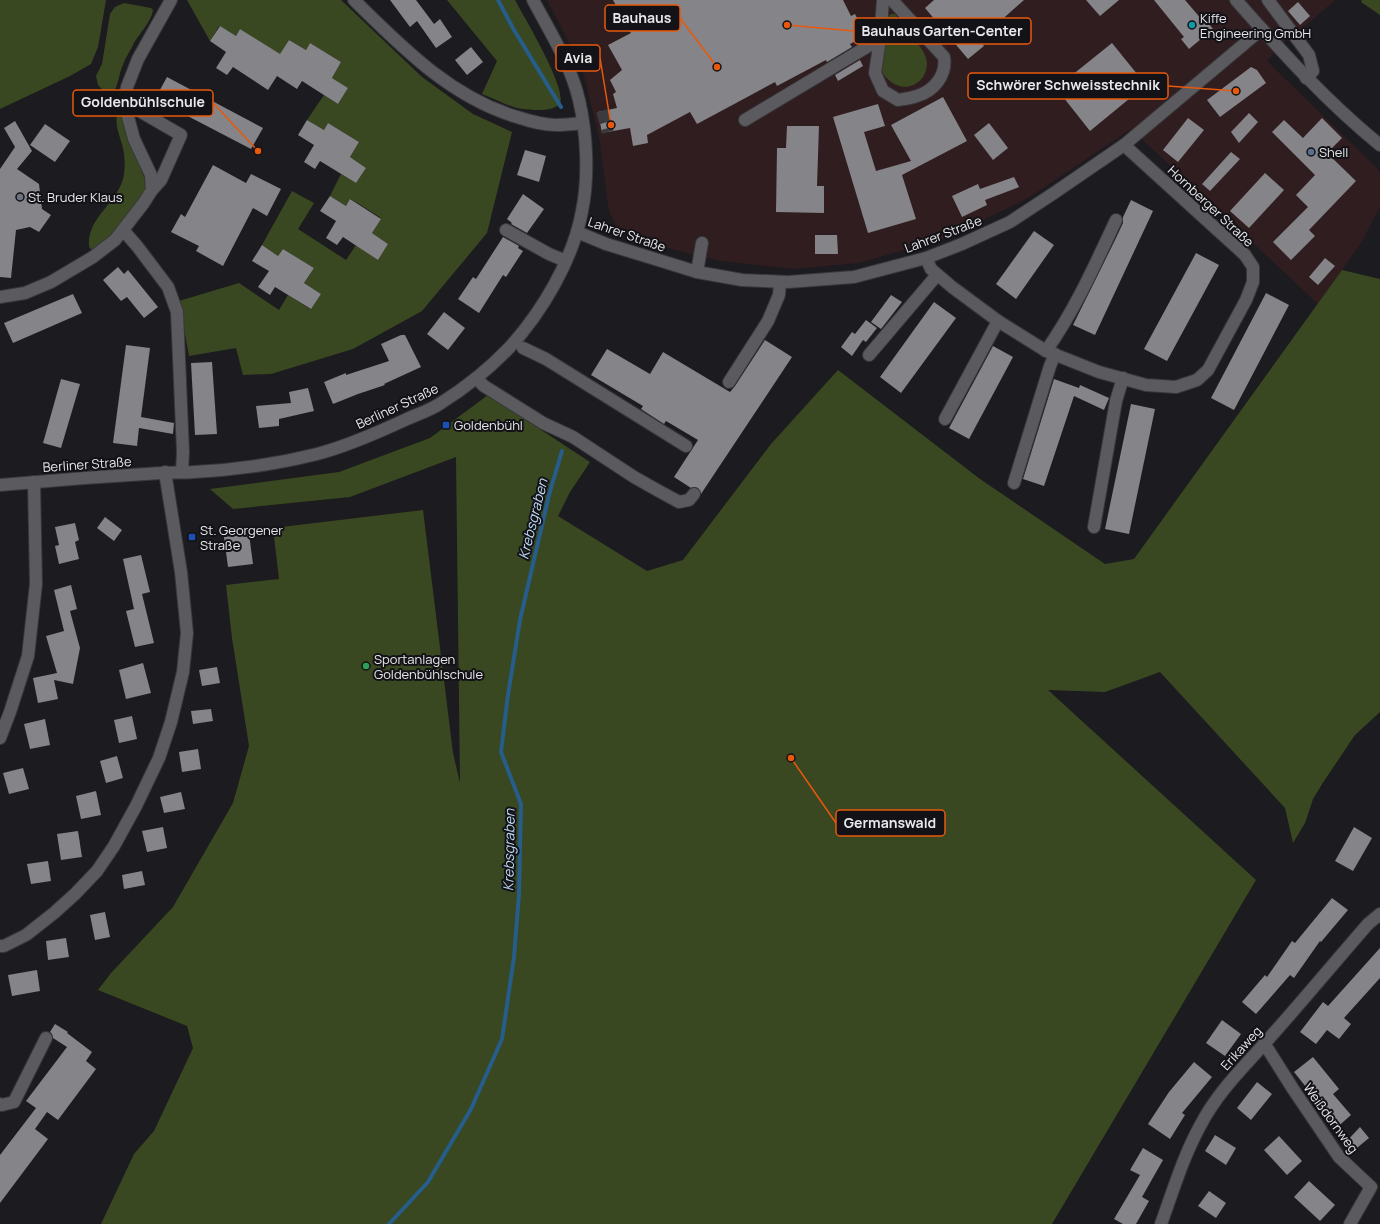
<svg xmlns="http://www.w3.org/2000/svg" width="1380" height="1224" font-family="Manrope,sans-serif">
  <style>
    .industrial { fill: #301d20 }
    .green { fill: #394821 }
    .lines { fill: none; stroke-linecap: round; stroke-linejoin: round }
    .stream { stroke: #265d8a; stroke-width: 4 }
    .building { fill: #848489 }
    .minor-tunnel { stroke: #3b3a3e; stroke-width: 12; stroke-dasharray: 12 6; stroke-linecap: butt }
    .minor-casing { stroke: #38383b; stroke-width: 14 }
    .minor { stroke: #5a5a5f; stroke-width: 12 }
    .culture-dot { fill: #0f9aa8; stroke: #131216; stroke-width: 1.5 }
    .service-dot { fill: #5c6f8a; stroke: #131216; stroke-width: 1.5 }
    .worship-dot { fill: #6b7280; stroke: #131216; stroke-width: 1.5 }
    .transit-dot { fill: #1a4fb4; stroke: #131216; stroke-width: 1.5 }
    .leisure-dot { fill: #2e9e5b; stroke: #131216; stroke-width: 1.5 }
    .labels { text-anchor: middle; stroke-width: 4; stroke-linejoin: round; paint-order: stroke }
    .poi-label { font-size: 13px; fill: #e8e8eb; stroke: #131216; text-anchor: start }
    .street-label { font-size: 13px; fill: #e8e8eb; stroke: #131216 }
    .water-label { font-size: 14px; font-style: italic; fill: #bddbf6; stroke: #131216 }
    .leader { fill: none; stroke: #e8590c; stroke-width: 1.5 }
    .callout-dot { fill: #e8590c; stroke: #131216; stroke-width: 1.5 }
    .callout { fill: #131216; stroke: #e8590c; stroke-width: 1.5 }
    .callout-label { font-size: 14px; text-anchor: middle; font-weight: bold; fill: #e8e8eb }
  </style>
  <rect width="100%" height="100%" fill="#1c1b1f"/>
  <polygon class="industrial" points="547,0 1335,0 1295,35 1289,37 1267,61 1380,171 1380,207 1361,243 1318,304 1131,129 1030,197 949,237 859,263 793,269 720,261 647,243 618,230 609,211 599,137 582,68"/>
  <g class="green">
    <polygon points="0,0 106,0 98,47 91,64 70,76 0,109"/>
    <polygon points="187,0 341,0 422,77 473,114 512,132 487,233 422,311 353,349 271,374 243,375 236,348 189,356 179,301 239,283 279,310 288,295 310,309 321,294 304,283 314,268 283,249 278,256 262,245 292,191 314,203 298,229 346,260 356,245 378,260 388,244 372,233 381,218 351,199 346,206 330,196 341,174 356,183 366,168 350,157 359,142 328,123 324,130 307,120 324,95 338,104 348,88 332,78 341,62 310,43 306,50 289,40 280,55 240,29 236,36 219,26 210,41"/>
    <path d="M447,0H515C524,17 567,88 560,103C555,113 526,110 517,108C505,105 493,98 482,94L497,61Z"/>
    <polygon points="1362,0 1380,0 1380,15 1361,2"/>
    <path d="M124,3L151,8L153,10C152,21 138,35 133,45C130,52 125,58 123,65C118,75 119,86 112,94L107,95L98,85L96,76L102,64L110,14L115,7Z"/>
    <path d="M891,14H895C901,21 905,29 911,36C918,44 925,51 927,62C927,68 926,72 923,77C910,94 890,87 881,70L886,24L888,17Z"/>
    <path d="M117,115L121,116L145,180L146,191L99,251L94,252L89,247C87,217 115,206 123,179C125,172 125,161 124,154C123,141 114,128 117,115Z"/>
    <polygon points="1342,270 1380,279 1380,712 1355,735 1324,781 1313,799 1305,823 1293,843 1285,808 1160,672 1105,692 1048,690 1256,880 1052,1224 101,1224 134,1154 154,1131 193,1048 187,1026 98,990 111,973 173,907 233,803 249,746 232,638 226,585 279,579 273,528 423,510 453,753 460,783 456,457 350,497 233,509 210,489 339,472 430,438 488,395 590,462 570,492 558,516 647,571 683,560 771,444 838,370 980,479 1105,564 1134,559"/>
  </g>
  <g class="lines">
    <g class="stream">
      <polyline points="498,0 514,30 561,107"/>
      <polyline points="389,1224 428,1182 471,1109 502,1039 514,957 519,894 521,804 501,752 508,695 520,620 549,495 562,451"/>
    </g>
  </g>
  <g class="building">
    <polygon points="390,0 416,0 434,24 440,19 452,37 436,48 417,21 410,27"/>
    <polygon points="613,0 843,0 851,16 855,14 866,36 850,44 852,47 827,62 826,60 777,86 775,82 697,124 690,112 647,135 648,143 633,146 630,128 602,133 598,112 617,108 613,94 616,92 610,80 622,70 608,45 631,33"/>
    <polygon points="934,0 1024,0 979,40 984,46 968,59 925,8"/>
    <polygon points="1086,0 1119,0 1100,16"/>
    <polygon points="1154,0 1185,0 1203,21 1205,19 1213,29 1189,49 1181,39 1184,37"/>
    <polygon points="1298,2 1310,16 1300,25 1288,11"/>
    <polygon points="220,26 236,36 240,29 280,54 289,40 306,50 310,43 341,62 332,78 348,88 338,104 302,81 297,89 277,76 268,90 233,67 227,75 216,68 226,52 210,41"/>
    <polygon points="1112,43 1146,85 1090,131 1056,88"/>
    <polygon points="471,47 483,62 467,75 455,60"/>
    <polygon points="860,60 863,66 838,81 835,75"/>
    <polygon points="1251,67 1257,70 1266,83 1220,117 1207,100"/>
    <polygon points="167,77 263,128 251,149 155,99"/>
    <polygon points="943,97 967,141 902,175 916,219 868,233 833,117 878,104 885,126 864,132 876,171 911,161 891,125"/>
    <polygon points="1249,113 1258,122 1239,143 1231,132"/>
    <polygon points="1188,118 1204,130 1178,162 1163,150"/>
    <polygon points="1322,118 1342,138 1327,153 1356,181 1309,230 1315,236 1291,260 1273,242 1308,207 1296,195 1315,175 1272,132 1284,120 1303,138"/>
    <polygon points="307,120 324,130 328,123 359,142 350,157 366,168 356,183 320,161 315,169 304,162 314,145 298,135"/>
    <polygon points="15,121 32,151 17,169 39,184 42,209 51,215 39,232 30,227 16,230 11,278 0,277 0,169 15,147 4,128"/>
    <polygon points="989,123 1008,148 993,160 974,135"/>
    <polygon points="45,124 70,141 55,162 30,145"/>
    <polygon points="787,126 819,126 817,186 824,186 824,213 776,212 777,148 786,148"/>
    <polygon points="525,150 546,156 539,182 517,175"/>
    <polygon points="1231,152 1240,159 1210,191 1202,184"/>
    <polygon points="213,165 246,183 251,174 281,189 267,216 253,208 223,266 196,251 199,246 171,232 181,214 185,217"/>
    <polygon points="1265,173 1284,190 1249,228 1230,211"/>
    <polygon points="1014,177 1019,187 985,200 987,205 962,217 952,196 978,184 980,189"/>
    <polygon points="523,194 544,209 527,233 511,224 512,223 507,219"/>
    <polygon points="330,196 346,206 350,199 381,219 372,233 388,244 378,260 343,237 337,245 326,238 336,221 320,211"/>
    <polygon points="1131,200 1153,211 1095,335 1073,325 1115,240 1123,223 1123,217"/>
    <polygon points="1034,231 1054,245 1016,299 996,284"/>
    <polygon points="815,235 837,235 838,254 815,254"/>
    <polygon points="503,237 519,246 518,248 523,251 506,277 503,275 479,313 458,299 473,277 476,279"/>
    <polygon points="262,245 278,256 283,249 314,268 304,283 321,294 311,309 275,287 270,295 258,287 269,271 252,261"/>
    <polygon points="1196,253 1219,265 1167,361 1144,349"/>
    <polygon points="1325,258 1335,266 1318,285 1309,277"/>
    <polygon points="118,267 124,274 128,270 158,307 144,318 127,297 121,301 103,280"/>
    <polygon points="1266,293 1289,305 1234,410 1211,398"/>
    <polygon points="73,294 82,313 13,343 4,323"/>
    <polygon points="891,295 902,302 881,329 871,322"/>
    <polygon points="934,302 956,318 901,393 880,377"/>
    <polygon points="444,312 465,328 448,350 427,334"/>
    <polygon points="866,320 877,328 866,342 863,340 852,356 841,347 852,332 855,334"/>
    <polygon points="401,335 405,335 421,367 384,384 385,385 358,394 333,404 324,382 346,373 346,375 389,361 381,344"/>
    <polygon points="765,340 792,357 701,494 698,488 695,487 691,488 674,477 698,440 666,421 664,424 641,409 643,406 591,375 607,349 650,374 663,352 730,392 735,386"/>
    <polygon points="126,345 150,348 141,417 174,423 173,434 139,428 137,446 113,443"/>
    <polygon points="993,346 1013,357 969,439 949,428"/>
    <polygon points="212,362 217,434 195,435 191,363"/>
    <polygon points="61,379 80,384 61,448 43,443"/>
    <polygon points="1054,379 1079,388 1080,385 1109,398 1104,410 1074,396 1044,486 1023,479"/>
    <polygon points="308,388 314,411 279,419 279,426 259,428 256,406 291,403 289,392"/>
    <polygon points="1131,404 1155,409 1129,534 1105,529"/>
    <polygon points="105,517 122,530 114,541 97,528"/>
    <polygon points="75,523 79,540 75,542 79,559 59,564 55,546 59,545 55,527"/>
    <polygon points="249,534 253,564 228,567 224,537"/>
    <polygon points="141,555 150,592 142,594 154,643 135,647 126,611 134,609 123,559"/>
    <polygon points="71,585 77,609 70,611 80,648 73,684 54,680 58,699 38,703 33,678 57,673 46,636 64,631 54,590"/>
    <polygon points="143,663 151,693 126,699 119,670"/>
    <polygon points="217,667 220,683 202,686 199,670"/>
    <polygon points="211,709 213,721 193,724 191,711"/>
    <polygon points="132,716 137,739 119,743 114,720"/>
    <polygon points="45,719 50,745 30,749 24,724"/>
    <polygon points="198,749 201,769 182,772 179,752"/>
    <polygon points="117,756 123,778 106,783 100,761"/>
    <polygon points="23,768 29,789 9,794 3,773"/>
    <polygon points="96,791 101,815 81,819 76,796"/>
    <polygon points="181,792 185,809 164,813 160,797"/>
    <polygon points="163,827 167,848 147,852 142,831"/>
    <polygon points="1354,827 1372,838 1353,871 1335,861"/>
    <polygon points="78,831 82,857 61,860 57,834"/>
    <polygon points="48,861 51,881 31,884 27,864"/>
    <polygon points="142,871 145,885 124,889 122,875"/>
    <polygon points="1332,898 1348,910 1321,942 1320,941 1294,978 1290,975 1256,1014 1242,1002 1265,975 1267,977 1292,941 1295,943"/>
    <polygon points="105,912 110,937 95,940 90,915"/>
    <polygon points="66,938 69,957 48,960 46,941"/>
    <polygon points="1380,948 1380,978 1344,1018 1351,1024 1339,1039 1327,1030 1316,1044 1300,1032 1323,1002 1328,1006"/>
    <polygon points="37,970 40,991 12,996 8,975"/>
    <polygon points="1222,1020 1241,1034 1225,1056 1206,1043"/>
    <polygon points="55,1024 68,1032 67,1033 92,1052 86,1061 96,1069 58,1120 47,1112 35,1129 48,1139 0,1203 0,1155 36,1108 26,1101 67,1047 53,1038 52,1034 50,1032"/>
    <polygon points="1313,1057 1339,1089 1333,1094 1351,1115 1334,1130 1326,1120 1330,1117 1294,1072"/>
    <polygon points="1194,1062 1212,1077 1182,1113 1185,1115 1170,1139 1148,1124 1169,1092"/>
    <polygon points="1257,1082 1272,1094 1251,1120 1237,1108"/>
    <polygon points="1360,1127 1369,1138 1352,1152 1345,1143"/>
    <polygon points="1215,1135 1236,1148 1226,1165 1205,1151"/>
    <polygon points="1279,1136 1302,1161 1287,1175 1264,1150"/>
    <polygon points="1143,1148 1163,1160 1142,1197 1149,1201 1136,1224 1123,1224 1114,1219 1140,1175 1130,1170"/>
    <polygon points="1309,1181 1335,1205 1320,1221 1294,1197"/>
    <polygon points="1209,1191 1226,1203 1216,1218 1198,1206"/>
  </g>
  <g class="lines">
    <polyline class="minor-tunnel" points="602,111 608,132"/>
    <g class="minor-casing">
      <g id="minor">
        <path d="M354,0C402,47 450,97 517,117C530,121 542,125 556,125C565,125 574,124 583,123"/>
        <path d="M883,0L880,39L875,73L883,91L898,100C904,99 911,98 917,96C934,91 947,75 944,57L892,0"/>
        <path d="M1236,0C1281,51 1327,102 1380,145"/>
        <polyline points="1268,0 1309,55 1313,71 1306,78"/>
        <polyline points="124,102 181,135 161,180 152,190"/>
        <polyline points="745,120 880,39"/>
        <polyline points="123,230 137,246 168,287 177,312 183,452 182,472"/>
        <polyline points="506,230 549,254 566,261"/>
        <polyline points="577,232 606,244 655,259 697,272 742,280 788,282 854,277 926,258 962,244 1010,222 1054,193 1124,145 1262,29"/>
        <polyline points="926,258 931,269 952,287 998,321 1046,351 1099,372 1146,385 1176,387 1197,380 1208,370 1246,300 1253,282 1253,267 1245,255 1124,145"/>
        <polyline points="697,272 702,243"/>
        <polyline points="0,297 25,293 51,282 93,257 115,240 143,204 152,190 151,175 134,139 124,102 127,87 138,59 171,0"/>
        <polyline points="523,348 546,359 686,446"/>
        <path d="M1046,351C1075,310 1095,265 1116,220"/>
        <polyline points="869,355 937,275"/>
        <polyline points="476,378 484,386 543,423 573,437 634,477 657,490 679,502 689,500 694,494"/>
        <polyline points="729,382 768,321 779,295 780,282"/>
        <polyline points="945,419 998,321"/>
        <polyline points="1014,483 1050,366 1055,354"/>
        <path d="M0,485C54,480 108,476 161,473C172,472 183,473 194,472C235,470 277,464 317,454C348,446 379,432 407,419C418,414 431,410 441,403C465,388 489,369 509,348C542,312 573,260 582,211C589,177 587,134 579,100C571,65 550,32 533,0"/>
        <polyline points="1094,527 1116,401 1123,378"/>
        <polyline points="0,738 10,712 28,656 36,584 34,482"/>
        <polyline points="0,946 4,946 26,935 54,913 75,894 97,871 114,846 136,806 159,758 171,722 183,672 187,633 181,572 165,472"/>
        <polyline points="1264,1043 1293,1089 1339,1157 1371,1187 1350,1224"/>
        <polyline points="0,1104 2,1105 14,1102 46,1038"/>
        <path d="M1161,1224C1173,1191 1183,1157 1200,1126C1217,1093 1241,1070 1265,1043C1300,1004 1334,963 1368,924L1380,914"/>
      </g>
    </g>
    <use href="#minor" class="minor"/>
  </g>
  <circle class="culture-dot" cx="1192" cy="25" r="4"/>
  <circle class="service-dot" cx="1311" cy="152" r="4"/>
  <circle class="worship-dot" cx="20" cy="197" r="4"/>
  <g class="transit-dot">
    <rect x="442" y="421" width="8" height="8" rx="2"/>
    <rect x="188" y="533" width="8" height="8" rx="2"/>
  </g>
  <circle class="leisure-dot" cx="366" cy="666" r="4"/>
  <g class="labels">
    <g class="poi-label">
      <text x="1200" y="23">Kiffe<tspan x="1200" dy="15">Engineering GmbH</tspan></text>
      <text x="1319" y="157">Shell</text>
      <text x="28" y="202">St. Bruder Klaus</text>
      <text x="454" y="430">Goldenbühl</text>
      <text x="200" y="535">St. Georgener<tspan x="200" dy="15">Straße</tspan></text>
      <text x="374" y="664">Sportanlagen<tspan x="374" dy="15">Goldenbühlschule</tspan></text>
    </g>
    <g class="street-label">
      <text transform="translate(1211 206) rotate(43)" y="5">Hornberger Straße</text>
      <text transform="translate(627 234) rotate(19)" y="5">Lahrer Straße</text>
      <text transform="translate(943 234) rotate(-21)" y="5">Lahrer Straße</text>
      <text transform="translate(397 406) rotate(-25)" y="5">Berliner Straße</text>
      <text transform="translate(87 464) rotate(-4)" y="5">Berliner Straße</text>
      <text transform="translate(1241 1048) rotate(-48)" y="5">Erikaweg</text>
      <text transform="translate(1331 1118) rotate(54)" y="5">Weißdornweg</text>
    </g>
    <g class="water-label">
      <text transform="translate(533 519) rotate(-76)" y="5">Krebsgraben</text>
      <text transform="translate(509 850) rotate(-89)" y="5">Krebsgraben</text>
    </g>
  </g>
  <path class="leader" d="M717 67L680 18M787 25L854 31M611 125L600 58M1236 91L1168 86M258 151L213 103M791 758L836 823"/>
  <g class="callout-dot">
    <circle cx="717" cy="67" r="4"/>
    <circle cx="787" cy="25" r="4"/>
    <circle cx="611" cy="125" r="4"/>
    <circle cx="1236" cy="91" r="4"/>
    <circle cx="258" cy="151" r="4"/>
    <circle cx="791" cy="758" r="4"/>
  </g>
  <g class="callout">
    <rect x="605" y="5" width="75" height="26" rx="4"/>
    <rect x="854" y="18" width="177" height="26" rx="4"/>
    <rect x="556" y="45" width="44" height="26" rx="4"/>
    <rect x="968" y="73" width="200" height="26" rx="4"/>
    <rect x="73" y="90" width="140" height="26" rx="4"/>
    <rect x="836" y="810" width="109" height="26" rx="4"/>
  </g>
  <g class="callout-label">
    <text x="642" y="23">Bauhaus</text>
    <text x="942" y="36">Bauhaus Garten-Center</text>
    <text x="578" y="63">Avia</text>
    <text x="1068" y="90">Schwörer Schweisstechnik</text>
    <text x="143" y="107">Goldenbühlschule</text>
    <text x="890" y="828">Germanswald</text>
  </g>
</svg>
